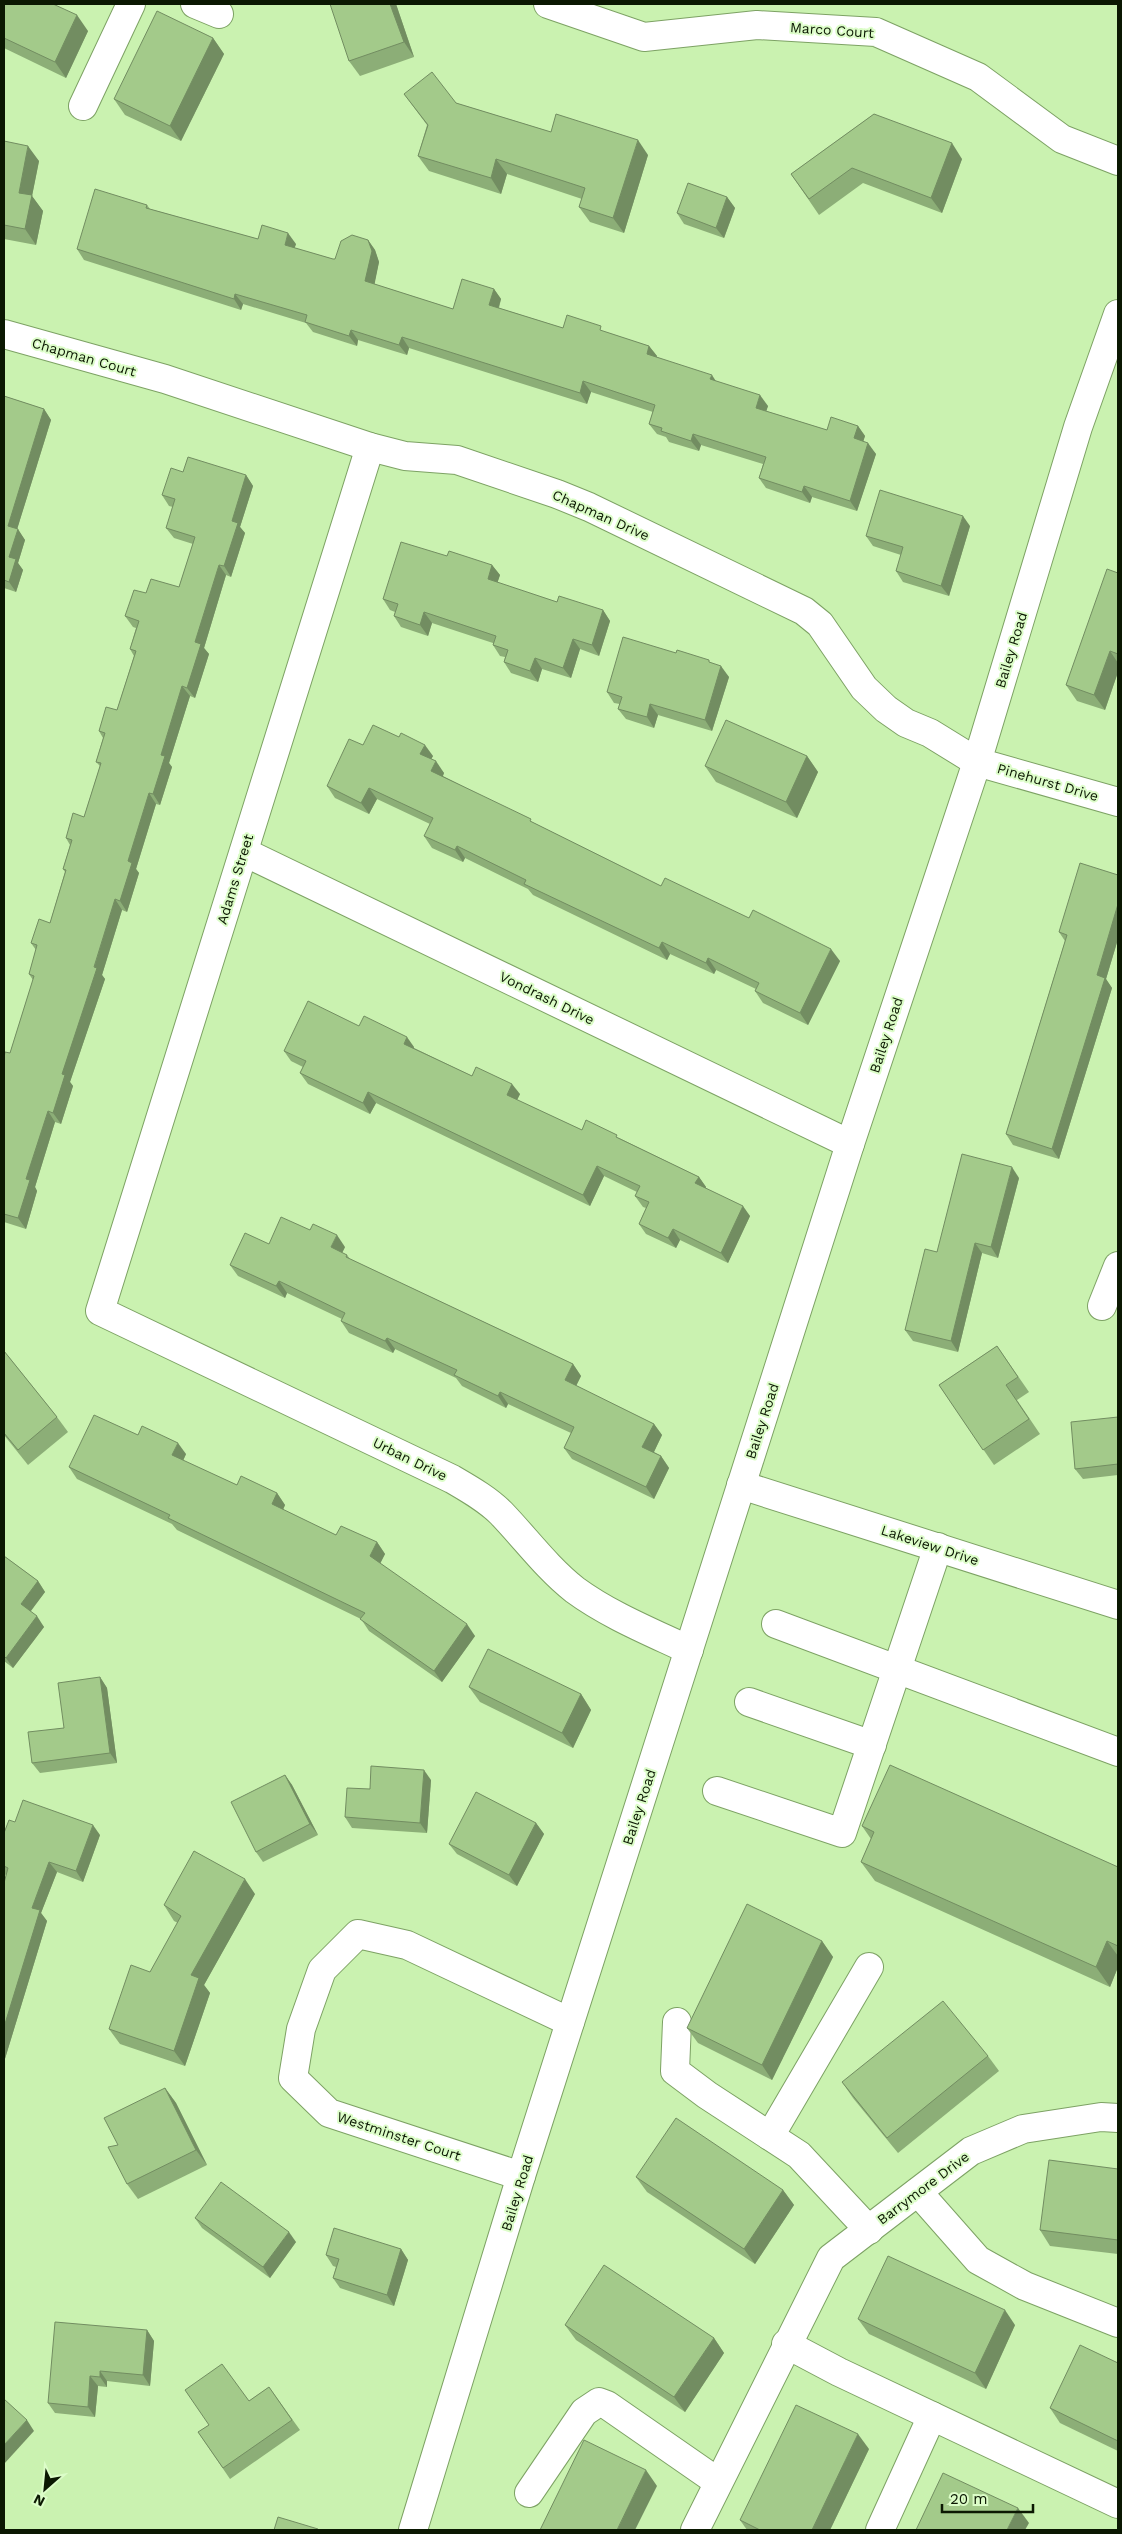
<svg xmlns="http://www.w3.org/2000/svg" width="1122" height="2534" font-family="'Work Sans',sans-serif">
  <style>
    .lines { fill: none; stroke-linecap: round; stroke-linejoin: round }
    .minor-casing { stroke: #7da264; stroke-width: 30 }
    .minor { stroke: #fff; stroke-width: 28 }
    .wall { fill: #8cae77 }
    .shaded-wall { fill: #728d61 }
    .building { fill: #a3ca8a; stroke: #728d61 }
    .labels { text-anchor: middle; stroke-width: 4; stroke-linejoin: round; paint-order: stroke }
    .street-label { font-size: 14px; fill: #0b1802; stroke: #dcfdc8 }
  </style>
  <rect width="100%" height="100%" fill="#caf2b0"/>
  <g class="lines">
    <g class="minor-casing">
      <g id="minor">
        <polyline points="195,4 219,14"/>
        <polyline points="548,4 644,37 757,25 876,32 978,77 1062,139 1118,161"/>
        <polyline points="83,106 131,4"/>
        <polyline points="4,334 165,379 370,447 405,456 457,460 557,494 589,507 804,611 820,624 864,688 886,709 906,723 930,733 977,762 1118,802"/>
        <path d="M370,447L100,1311L452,1479C469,1489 487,1499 501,1513C526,1539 547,1568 575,1590C609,1615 651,1632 689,1650"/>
        <polyline points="244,852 850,1144"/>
        <polyline points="1102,1306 1118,1266"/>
        <polyline points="741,1485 1118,1605"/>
        <polyline points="776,1624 1118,1752"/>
        <polyline points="749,1702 872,1745"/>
        <polyline points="717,1791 842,1833 938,1547"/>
        <polyline points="677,2022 675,2071 707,2095 799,2155 869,2230"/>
        <polyline points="770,2136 869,1967"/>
        <polyline points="521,2176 329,2113 293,2078 301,2029 322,1970 358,1934 407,1945 570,2022"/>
        <polyline points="918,2192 978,2260 1025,2286 1118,2323"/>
        <polyline points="786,2344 839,2372 1118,2504"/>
        <polyline points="529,2493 584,2412 599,2402 607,2405 718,2482"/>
        <polyline points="413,2530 521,2176 850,1144 977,762 1078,427 1118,314"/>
        <polyline points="695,2530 831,2258 971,2151 1023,2129 1101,2117 1118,2118"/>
        <polyline points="880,2530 932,2416"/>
      </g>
    </g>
    <use href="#minor" class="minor"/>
  </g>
  <g class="wall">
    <polygon points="4,4 88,31 66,78 4,48"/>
    <polygon points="396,4 414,57 360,76 349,61"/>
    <polygon points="213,38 224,54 181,141 125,115 114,99"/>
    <polygon points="404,94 456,103 551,132 648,155 624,233 590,222 579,207 582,199 507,174 501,194 429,171 418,156 427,125"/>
    <polygon points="874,114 962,159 942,213 863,183 819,215 791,174"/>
    <polygon points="4,141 39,161 32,196 43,211 36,245 4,239"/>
    <polygon points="727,197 735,208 724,238 684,224 677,213"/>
    <polygon points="147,205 150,209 258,239 296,244 294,248 333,259 335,259 368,240 375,250 379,262 374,284 453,309 494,289 501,299 499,308 563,328 605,332 649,346 657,356 656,357 716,381 768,406 766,411 827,430 858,426 865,436 863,441 876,454 857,511 812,497 810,503 766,488 759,478 763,464 701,445 699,451 669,442 666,437 657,434 649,424 653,412 591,392 587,404 409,348 407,355 358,340 357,346 313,332 306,323 243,304 241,310 84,260 77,249"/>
    <polygon points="4,396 44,409 51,420 17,529 25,540 18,563 23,570 16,592 4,588"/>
    <polygon points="183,472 246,475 253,486 240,527 245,533 231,577 226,575 204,648 209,654 195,698 190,696 169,763 172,767 160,805 156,804 136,869 139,873 127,912 122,910 102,975 105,979 70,1082 73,1086 61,1124 55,1122 35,1187 37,1191 26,1229 4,1222 4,1058 10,1053 33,980 29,974 36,950 31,943 50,923 65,872 63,869 70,845 66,838 84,817 100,766 96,762 103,738 99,731 117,710 134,656 130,649 136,628 133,627 125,616 146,593 179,587 193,544 174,538 166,528 173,507 169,506 162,495"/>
    <polygon points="970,526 949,596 903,582 896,571 901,555 873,546 866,536"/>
    <polygon points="447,556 492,565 500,575 497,583 557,602 603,610 610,621 599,656 580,649 571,678 542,669 538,682 511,673 504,662 505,657 500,656 493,645 493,643 432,623 428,636 401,627 394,616 395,612 390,610 383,599"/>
    <polygon points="1118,573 1118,672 1105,710 1077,701 1066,685"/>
    <polygon points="676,653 712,663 729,677 712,731 658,715 654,728 626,719 618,709 620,704 614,703 607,692"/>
    <polygon points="399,737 433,756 431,759 444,773 443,776 534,823 661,886 840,961 808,1025 763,1003 755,991 756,989 716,970 714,974 670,954 667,960 533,895 528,889 465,858 463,862 432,848 424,836 430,824 377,799 369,814 335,798 327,786 363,745"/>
    <polygon points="807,756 818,772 797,818 716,782 705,766"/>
    <polygon points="1118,875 1118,939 1106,979 1112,988 1059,1159 1013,1145 1006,1134 1065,941 1059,932"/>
    <polygon points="359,1026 414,1047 414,1048 472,1076 520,1094 517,1100 582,1130 619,1138 699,1177 706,1187 706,1188 750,1216 728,1263 680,1240 676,1248 646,1234 639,1224 646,1208 643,1207 635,1196 637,1192 604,1176 590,1206 376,1103 370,1114 308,1084 300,1073 303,1067 291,1061 284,1051"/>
    <polygon points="1019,1178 998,1258 982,1253 958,1352 913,1341 905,1330 937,1252"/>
    <polygon points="345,1247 342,1253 347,1255 350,1259 573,1364 581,1376 576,1386 654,1424 662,1435 654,1452 661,1456 669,1468 654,1499 572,1459 564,1448 571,1433 508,1404 506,1408 462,1386 456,1378 395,1349 393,1353 349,1333 341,1321 342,1319 287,1293 285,1298 238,1276 230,1265"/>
    <polygon points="997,1346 1029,1392 1017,1400 1040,1434 994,1465 939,1385"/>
    <polygon points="4,1351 57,1417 68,1432 28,1465 4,1435"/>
    <polygon points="1118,1417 1118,1475 1083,1479 1075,1469"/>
    <polygon points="138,1435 186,1454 183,1461 237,1485 277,1493 285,1505 283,1510 336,1535 377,1542 385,1554 380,1563 475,1636 442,1682 369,1631 361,1619 177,1530 172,1524 77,1479 69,1467"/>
    <polygon points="4,1556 38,1581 45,1592 30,1611 44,1627 13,1668 4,1661"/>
    <polygon points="100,1677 107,1688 117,1763 40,1773 32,1763 64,1728"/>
    <polygon points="469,1687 581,1694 591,1710 573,1748 480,1702"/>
    <polygon points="285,1775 292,1785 318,1835 263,1862 256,1852"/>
    <polygon points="431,1780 427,1833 352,1828 345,1817 370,1789"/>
    <polygon points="15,1822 100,1835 83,1882 57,1872 41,1913 47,1921 4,2062 4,1883 6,1875 4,1874 4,1833"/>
    <polygon points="536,1823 544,1834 517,1886 457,1854 449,1844"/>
    <polygon points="862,1826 1118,1867 1118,1967 1110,1987 875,1881 861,1862 871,1839"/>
    <polygon points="255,1894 204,1985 210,1993 185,2066 120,2044 109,2029 150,1972 178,1923 174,1921 164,1905"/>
    <polygon points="822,1941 833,1957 772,2080 698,2043 687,2028"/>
    <polygon points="988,2056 999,2071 898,2153 853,2098 842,2082"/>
    <polygon points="165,2088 176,2103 207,2165 138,2199 127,2184 118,2145"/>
    <polygon points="1118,2169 1118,2254 1050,2246 1040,2230"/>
    <polygon points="636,2177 783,2190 794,2205 755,2264 647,2192"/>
    <polygon points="195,2218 296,2242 270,2278 202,2228"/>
    <polygon points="401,2249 408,2260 394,2306 340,2288 333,2278 336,2267 333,2266 326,2255"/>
    <polygon points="858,2319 1015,2325 986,2389 869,2334"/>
    <polygon points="565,2325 714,2338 724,2353 685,2412 576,2340"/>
    <polygon points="147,2330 154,2341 150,2386 107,2381 107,2387 98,2386 95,2417 55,2413 48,2403"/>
    <polygon points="1118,2363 1118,2451 1060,2423 1050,2408"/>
    <polygon points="269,2387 300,2430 230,2479 198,2432 249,2401"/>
    <polygon points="869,2449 830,2530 747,2530 740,2520"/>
  </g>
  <g class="shaded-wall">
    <polygon points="390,4 396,4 414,57 404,42"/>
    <polygon points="77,15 88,31 66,78 55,62"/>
    <polygon points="213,38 224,54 181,141 170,126"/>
    <polygon points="638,140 648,155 624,233 613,218"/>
    <polygon points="952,143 962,159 942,213 931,198"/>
    <polygon points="28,146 39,161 32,196 43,211 36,245 25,229 19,193"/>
    <polygon points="496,159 507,174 501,194 491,178"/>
    <polygon points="727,197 735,208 724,238 716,228"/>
    <polygon points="288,233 296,244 292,256 285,245"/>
    <polygon points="368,240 375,250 379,262 373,292 365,281"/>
    <polygon points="494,289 501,299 496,316 489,305"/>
    <polygon points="235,294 243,304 241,310 234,299"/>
    <polygon points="351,330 358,340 357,346 349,336"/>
    <polygon points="402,337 409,348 407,355 399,345"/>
    <polygon points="649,346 657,356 654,365 647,354"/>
    <polygon points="712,375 719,386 710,379"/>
    <polygon points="583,381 591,392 587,404 580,393"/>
    <polygon points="760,395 768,406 764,418 756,408"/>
    <polygon points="44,409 51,420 15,536 8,526"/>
    <polygon points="858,426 865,436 861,449 854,438"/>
    <polygon points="693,434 701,445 699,451 691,441"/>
    <polygon points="868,443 876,454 857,511 850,501"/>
    <polygon points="246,475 253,486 240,527 245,533 231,577 224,566 232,521"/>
    <polygon points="804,486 812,497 810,503 802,492"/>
    <polygon points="963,516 970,526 949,596 941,586"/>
    <polygon points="18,529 25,540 18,563 23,570 16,592 9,582 9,557"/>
    <polygon points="219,565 226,575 204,648 209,654 195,698 187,688 195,642"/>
    <polygon points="492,565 500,575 495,590 488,579"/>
    <polygon points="603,610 610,621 599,656 592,645"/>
    <polygon points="424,612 432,623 428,636 420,625"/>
    <polygon points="573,639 580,649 571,678 563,668"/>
    <polygon points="1110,651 1118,663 1118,672 1105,710 1094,695"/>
    <polygon points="535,658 542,669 538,682 530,671"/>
    <polygon points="721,666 729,677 712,731 705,720"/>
    <polygon points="182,686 190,696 169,763 172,767 160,805 153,794 161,755"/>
    <polygon points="650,704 658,715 654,728 647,717"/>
    <polygon points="425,745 433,756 428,765 420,754"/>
    <polygon points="807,756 818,772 797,818 786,802"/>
    <polygon points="436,761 444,773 440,782 431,771"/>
    <polygon points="369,788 377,799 369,814 361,803"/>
    <polygon points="149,793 156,804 136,869 139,873 127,912 120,901 128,861"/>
    <polygon points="457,846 465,858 463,862 455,850"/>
    <polygon points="115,899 122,910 102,975 105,979 70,1082 73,1086 61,1124 53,1113 62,1074"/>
    <polygon points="1118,904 1118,939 1106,979 1112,988 1059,1159 1052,1149 1097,975"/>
    <polygon points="662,942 670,954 667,960 659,948"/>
    <polygon points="831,949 840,961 808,1025 800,1013"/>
    <polygon points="708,958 716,970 714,974 706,963"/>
    <polygon points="407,1037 414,1047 411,1054 404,1044"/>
    <polygon points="512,1084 520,1094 514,1106 507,1095"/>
    <polygon points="368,1092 376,1103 370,1114 363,1103"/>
    <polygon points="48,1111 55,1122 35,1187 37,1191 26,1229 18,1218 26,1179"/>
    <polygon points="597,1166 604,1176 590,1206 583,1195"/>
    <polygon points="1012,1167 1019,1178 998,1258 991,1247"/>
    <polygon points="699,1177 706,1187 703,1194 695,1183"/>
    <polygon points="743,1206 750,1216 728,1263 721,1253"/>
    <polygon points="673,1229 680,1240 676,1248 668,1238"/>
    <polygon points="337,1235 345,1247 339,1259 331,1247"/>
    <polygon points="975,1243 982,1253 958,1352 951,1341"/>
    <polygon points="279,1281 287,1293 285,1298 276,1286"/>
    <polygon points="4,1296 5,1336 4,1335"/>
    <polygon points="387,1338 395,1349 393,1353 385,1341"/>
    <polygon points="573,1364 581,1376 573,1392 565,1380"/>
    <polygon points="500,1392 508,1404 506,1408 498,1396"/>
    <polygon points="654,1424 662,1435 651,1458 642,1447"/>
    <polygon points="178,1443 186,1454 180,1467 172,1455"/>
    <polygon points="661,1456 669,1468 654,1499 646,1487"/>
    <polygon points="277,1493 285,1505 280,1516 272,1504"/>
    <polygon points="377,1542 385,1554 378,1568 370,1556"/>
    <polygon points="38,1581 45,1592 28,1615 21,1604"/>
    <polygon points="37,1616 44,1627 13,1668 6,1658"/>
    <polygon points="467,1624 475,1636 442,1682 434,1671"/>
    <polygon points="100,1677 107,1688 117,1763 110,1753"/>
    <polygon points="581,1694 591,1710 573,1748 562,1733"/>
    <polygon points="424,1770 431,1780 427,1833 420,1823"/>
    <polygon points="285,1775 292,1785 318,1835 310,1824"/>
    <polygon points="536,1823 544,1834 517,1886 509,1875"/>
    <polygon points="93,1825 100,1835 83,1882 76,1871"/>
    <polygon points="49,1862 57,1872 41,1913 47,1921 4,2062 4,2027 32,1908"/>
    <polygon points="245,1879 255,1894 204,1985 210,1993 185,2066 174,2051 191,1975"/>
    <polygon points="822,1941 833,1957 772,2080 762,2065"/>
    <polygon points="1107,1941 1118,1956 1118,1967 1110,1987 1096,1967"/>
    <polygon points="165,2088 176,2103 207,2165 196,2150"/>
    <polygon points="783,2190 794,2205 755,2264 744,2249"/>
    <polygon points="289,2232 296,2242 270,2278 263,2267"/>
    <polygon points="401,2249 408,2260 394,2306 387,2295"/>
    <polygon points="1005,2310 1015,2325 986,2389 975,2373"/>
    <polygon points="147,2330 154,2341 150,2386 143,2375"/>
    <polygon points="714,2338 724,2353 685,2412 674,2397"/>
    <polygon points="100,2371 107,2381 107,2387 100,2377"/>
    <polygon points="90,2376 98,2386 95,2417 88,2407"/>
    <polygon points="27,2420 34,2431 4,2464 4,2445"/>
    <polygon points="858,2434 869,2449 830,2530 812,2530"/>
    <polygon points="646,2470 657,2486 635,2530 617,2530"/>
    <polygon points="1018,2508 1029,2523 1025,2530 1007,2530"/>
  </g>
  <g class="building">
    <polygon points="4,4 53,4 77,15 55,62 4,38"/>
    <polygon points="330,4 390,4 404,42 349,61"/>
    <polygon points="157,11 213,38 170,126 114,99"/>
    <polygon points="432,72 456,103 551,132 556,114 638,140 613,218 579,207 585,188 496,159 491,178 418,156 428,125 404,94"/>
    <polygon points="874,114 952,143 931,198 852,168 809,199 791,174"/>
    <polygon points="4,141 28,146 19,193 32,195 25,229 4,225"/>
    <polygon points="688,183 727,197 716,228 677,213"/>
    <polygon points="95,189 147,205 146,208 258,239 262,225 288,233 285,245 333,259 335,259 341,241 352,235 368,240 372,251 365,281 453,309 462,279 494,289 489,305 563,328 567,315 601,326 600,330 649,346 647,354 712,375 710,379 760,395 756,408 827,430 831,417 858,426 854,438 868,443 850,501 804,486 802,492 759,478 766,457 693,434 691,441 661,431 662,428 649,424 655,405 583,381 580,393 402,337 399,345 351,330 349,336 305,322 307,315 235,294 234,299 77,249"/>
    <polygon points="4,396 44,409 8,526 18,529 9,557 16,559 9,582 4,580"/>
    <polygon points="188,457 246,475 232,521 238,523 224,566 219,565 195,642 201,644 187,688 182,686 161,755 165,756 153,794 149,793 128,861 132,863 120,901 115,899 94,967 97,968 62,1074 65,1075 53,1113 48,1111 26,1179 30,1180 18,1218 4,1214 4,1058 5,1052 10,1053 34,976 29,974 37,945 31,943 39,919 50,923 66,870 63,869 72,840 66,838 73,813 84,817 101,763 96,762 105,733 99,731 106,707 117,710 136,651 130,649 139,621 125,616 134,590 146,593 151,579 179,587 195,537 166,528 175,499 162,495 171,468 183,472"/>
    <polygon points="880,490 963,516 941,586 896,571 903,547 866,536"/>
    <polygon points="401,542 447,556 449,551 492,565 488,579 557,602 559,596 603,610 592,645 573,639 563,668 535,658 530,671 504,662 508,650 493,645 496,636 424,612 420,625 394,616 398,604 383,599"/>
    <polygon points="1107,569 1118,573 1118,654 1110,651 1094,695 1066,685"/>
    <polygon points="623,637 676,653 677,650 709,660 709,662 721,666 705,720 650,704 647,717 618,709 622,697 607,692"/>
    <polygon points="726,720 807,756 786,802 705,766"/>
    <polygon points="373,725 399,737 401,733 425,745 420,754 436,761 431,771 531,819 530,821 661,886 665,878 749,918 753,910 831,949 800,1013 755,991 759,983 708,958 706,963 662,942 659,948 524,884 526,880 457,846 455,850 424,836 433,818 369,788 361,803 327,786 349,739 363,745"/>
    <polygon points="1080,863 1118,875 1118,904 1097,975 1105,978 1052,1149 1006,1134 1067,935 1059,932"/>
    <polygon points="308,1001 359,1026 364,1016 407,1037 404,1044 472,1076 476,1067 512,1084 507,1095 582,1130 586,1120 617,1135 616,1137 699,1177 695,1183 743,1206 721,1253 673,1229 668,1238 639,1224 649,1202 635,1196 640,1186 597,1166 583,1195 368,1092 363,1103 300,1073 306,1061 284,1051"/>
    <polygon points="962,1154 1012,1167 991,1247 975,1243 951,1341 905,1330 925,1249 937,1252"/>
    <polygon points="281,1217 310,1230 313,1224 337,1235 331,1247 347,1255 346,1257 573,1364 565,1380 654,1424 642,1447 661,1456 646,1487 564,1448 574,1427 500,1392 498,1396 454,1375 457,1370 387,1338 385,1341 341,1321 345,1313 279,1281 276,1286 230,1265 245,1233 269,1244"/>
    <polygon points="997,1346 1018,1377 1006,1385 1029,1419 983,1450 939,1385"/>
    <polygon points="4,1351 57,1417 18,1450 4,1433"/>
    <polygon points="94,1415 138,1435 142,1426 178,1443 172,1455 237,1485 241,1476 277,1493 272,1504 336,1535 341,1526 377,1542 370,1556 467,1624 434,1671 360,1619 365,1613 168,1518 170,1515 69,1467"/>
    <polygon points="1118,1417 1118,1464 1075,1469 1071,1422"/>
    <polygon points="4,1556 38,1581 21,1604 37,1616 6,1658 4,1656"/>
    <polygon points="488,1649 581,1694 562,1733 469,1687"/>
    <polygon points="100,1677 110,1753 32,1763 28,1732 64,1728 58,1683"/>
    <polygon points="890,1765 1118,1867 1118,1946 1107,1941 1096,1967 861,1862 874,1832 862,1826"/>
    <polygon points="371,1766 424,1770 420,1823 345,1817 347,1788 370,1789"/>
    <polygon points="285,1775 310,1824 256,1852 231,1802"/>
    <polygon points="476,1792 536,1823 509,1875 449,1844"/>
    <polygon points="23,1800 93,1825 76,1871 49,1862 32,1908 40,1910 4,2027 4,1883 8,1868 4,1866 4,1833 9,1820 15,1822"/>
    <polygon points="194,1851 245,1879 191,1975 199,1978 174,2051 109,2029 131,1965 150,1972 181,1916 164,1905"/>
    <polygon points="747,1904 822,1941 762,2065 687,2028"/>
    <polygon points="943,2001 988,2056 887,2138 842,2082"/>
    <polygon points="165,2088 196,2150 127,2184 108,2147 118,2145 104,2118"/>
    <polygon points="676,2118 783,2190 744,2249 636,2177"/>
    <polygon points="1049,2160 1118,2169 1118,2240 1040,2230"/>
    <polygon points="221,2182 289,2232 263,2267 195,2218"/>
    <polygon points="334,2228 401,2249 387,2295 333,2278 339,2259 326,2255"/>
    <polygon points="888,2256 1005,2310 975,2373 858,2319"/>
    <polygon points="604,2265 714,2338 674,2397 565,2325"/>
    <polygon points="55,2322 147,2330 143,2375 100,2371 100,2377 90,2376 88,2407 48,2403"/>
    <polygon points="1080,2345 1118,2363 1118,2441 1050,2408"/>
    <polygon points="222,2364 249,2401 269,2387 292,2420 223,2468 198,2432 209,2425 185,2390"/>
    <polygon points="4,2399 27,2420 4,2445"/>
    <polygon points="796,2405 858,2434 812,2530 760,2530 740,2520"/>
    <polygon points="584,2440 646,2470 617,2530 540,2530"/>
    <polygon points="943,2473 1018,2508 1007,2530 916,2530"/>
    <polygon points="278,2517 318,2529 318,2530 274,2530"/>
  </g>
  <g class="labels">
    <g class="street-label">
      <text transform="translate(832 30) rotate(4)" y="5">Marco Court</text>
      <text transform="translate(84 357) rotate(16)" y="5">Chapman Court</text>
      <text transform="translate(601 515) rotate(24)" y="5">Chapman Drive</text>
      <text transform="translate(1011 650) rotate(-73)" y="5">Bailey Road</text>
      <text transform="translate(1048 782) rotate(16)" y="5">Pinehurst Drive</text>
      <text transform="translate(235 879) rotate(-73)" y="5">Adams Street</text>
      <text transform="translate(547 998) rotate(26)" y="5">Vondrash Drive</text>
      <text transform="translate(886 1035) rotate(-72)" y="5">Bailey Road</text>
      <text transform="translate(762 1421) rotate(-72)" y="5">Bailey Road</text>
      <text transform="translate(410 1459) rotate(26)" y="5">Urban Drive</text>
      <text transform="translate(930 1545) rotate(18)" y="5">Lakeview Drive</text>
      <text transform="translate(639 1807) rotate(-72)" y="5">Bailey Road</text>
      <text transform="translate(399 2136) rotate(18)" y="5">Westminster Court</text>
      <text transform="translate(923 2188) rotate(-37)" y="5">Barrymore Drive</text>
      <text transform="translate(517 2193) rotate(-73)" y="5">Bailey Road</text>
    </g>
  </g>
  <rect width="1122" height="2534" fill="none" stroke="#0b1802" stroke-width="10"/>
  <g transform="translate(45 2489) rotate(207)" stroke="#dcfdc8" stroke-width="4" paint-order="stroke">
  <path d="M0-4L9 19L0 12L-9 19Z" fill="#0b1802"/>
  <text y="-8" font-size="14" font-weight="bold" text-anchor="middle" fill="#0b1802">N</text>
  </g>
  <path d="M942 2504v8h91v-8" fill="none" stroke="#0b1802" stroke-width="2.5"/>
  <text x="950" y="2504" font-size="15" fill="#0b1802" stroke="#dcfdc8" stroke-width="4" paint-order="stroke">20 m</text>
</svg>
